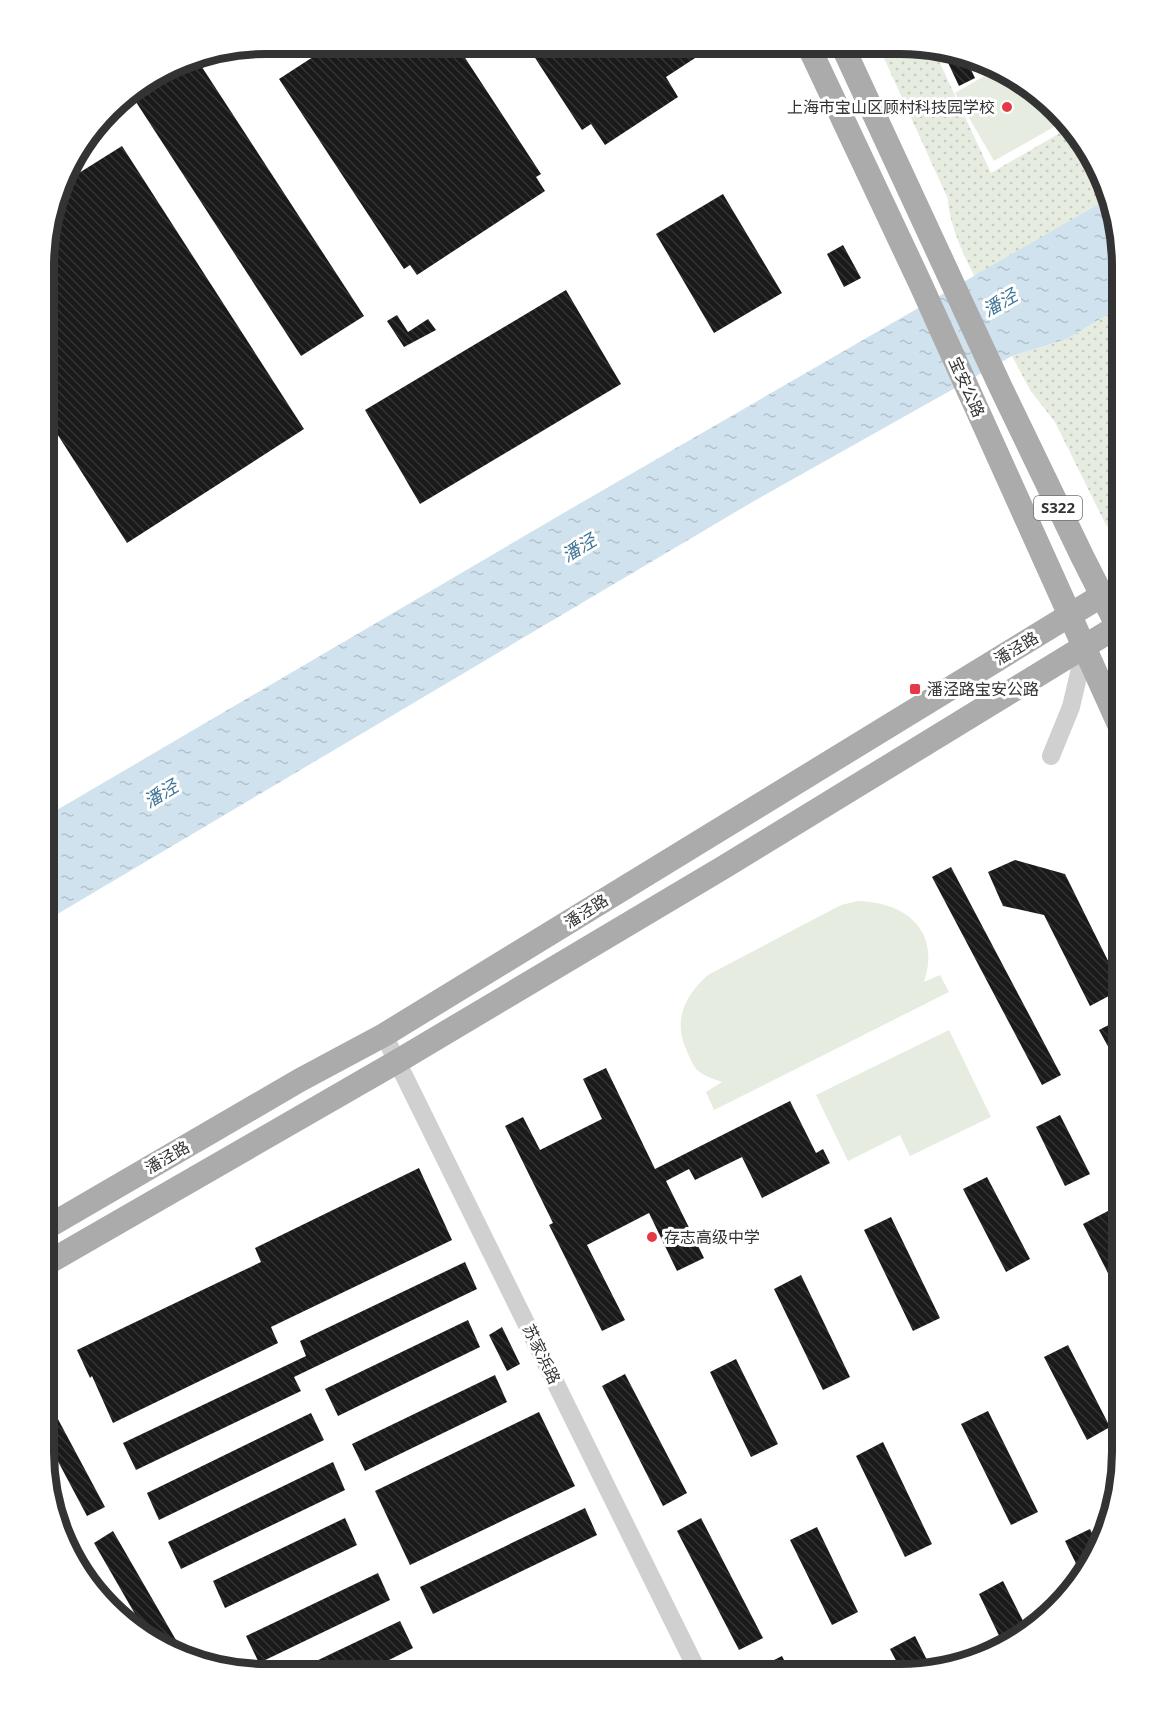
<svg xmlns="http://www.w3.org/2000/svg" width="1166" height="1718" font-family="'Open Sans','Noto Sans SC',sans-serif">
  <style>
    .grass { fill: #e6ecdf }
    .park { fill: url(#park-dots) }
    .water { fill: url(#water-ripples) }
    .building { fill: url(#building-back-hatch) }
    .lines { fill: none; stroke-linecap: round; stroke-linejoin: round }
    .minor { stroke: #d0d0d0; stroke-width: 18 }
    .major { stroke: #ababab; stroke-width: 24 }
    .poi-dot { fill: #e63946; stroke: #fff; stroke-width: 2 }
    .labels { text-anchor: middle; stroke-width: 6; stroke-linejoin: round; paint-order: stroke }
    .shield { fill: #fff; stroke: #707070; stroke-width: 1.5 }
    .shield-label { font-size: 15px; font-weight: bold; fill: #333 }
    .poi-label { font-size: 16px; fill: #333; stroke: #fff; text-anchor: start }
    .street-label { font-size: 16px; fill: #333; stroke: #fff }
    .water-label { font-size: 18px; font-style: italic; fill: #3f7597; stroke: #fff }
    .rim { fill: none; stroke: #333; stroke-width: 8 }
  </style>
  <defs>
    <pattern id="park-dots" width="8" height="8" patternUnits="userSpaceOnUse" patternTransform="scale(1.5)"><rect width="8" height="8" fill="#e6ecdf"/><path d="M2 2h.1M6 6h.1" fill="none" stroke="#c6cbc0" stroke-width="1.8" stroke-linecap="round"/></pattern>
    <pattern id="water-ripples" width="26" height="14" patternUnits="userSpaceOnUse" patternTransform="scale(1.5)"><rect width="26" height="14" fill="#cfe2ee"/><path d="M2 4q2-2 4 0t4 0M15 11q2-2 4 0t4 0" fill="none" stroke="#b2c2cd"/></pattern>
    <pattern id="building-back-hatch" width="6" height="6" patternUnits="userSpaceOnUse" patternTransform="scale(1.5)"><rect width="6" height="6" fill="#1a1a1a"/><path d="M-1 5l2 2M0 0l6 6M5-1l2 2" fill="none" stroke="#333"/></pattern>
  </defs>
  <rect width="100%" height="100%" fill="#fff"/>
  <g class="grass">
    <polygon points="993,71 1035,89 1066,120 994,161 955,93"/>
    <path d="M858,901C906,902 941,931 924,982L940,975L949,992L714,1110L706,1092L722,1082C714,1079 704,1076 697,1070C692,1064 689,1056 686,1049C673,1020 685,995 708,975L841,905Z"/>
    <polygon points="949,1030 991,1117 910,1156 900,1135 848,1161 816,1095"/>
  </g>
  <g class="park">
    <path d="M878,45L932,46L991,173L1072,126L1105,180L1109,198L975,277C964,257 948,221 948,199Z"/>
    <polygon points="1122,306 1122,538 1117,537 1106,525 1055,422 1030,390 1012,356 1067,339"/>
  </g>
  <polygon class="water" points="1109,198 1122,266 1122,306 1067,339 1012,356 754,501 44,922 45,817 579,504"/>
  <g class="building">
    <polygon points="333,44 456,44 541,174 536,177 545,191 417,275 410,265 404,269 279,79"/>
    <polygon points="526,44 637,45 715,45 666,77 678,97 605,145 591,124 582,130"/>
    <polygon points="942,50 967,61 975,78 959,86"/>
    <polygon points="198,61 364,316 301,356 136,102"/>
    <polygon points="122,146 304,429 127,543 45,415 45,236 63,183"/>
    <polygon points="723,194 782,293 714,333 656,234"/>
    <polygon points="843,245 861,278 844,287 827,254"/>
    <polygon points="566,290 621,384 420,504 365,410"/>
    <polygon points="397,315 408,332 428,319 436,330 404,347 387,321"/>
    <polygon points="1015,860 1065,874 1122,989 1090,1006 1044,915 1003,906 988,872"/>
    <polygon points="951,867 1061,1075 1042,1085 932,877"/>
    <polygon points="1122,1018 1122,1046 1111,1052 1099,1030"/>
    <polygon points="606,1068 655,1169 790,1101 816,1153 823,1149 830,1163 762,1198 742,1157 695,1180 689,1169 666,1181 704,1258 677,1271 649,1213 587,1245 625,1320 602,1331 549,1225 553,1223 505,1126 523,1117 540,1150 602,1119 583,1079"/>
    <polygon points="1060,1115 1090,1174 1065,1186 1036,1127"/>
    <polygon points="419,1168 452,1240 271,1327 278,1343 113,1423 92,1376 90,1378 77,1350 261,1262 255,1248"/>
    <polygon points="987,1177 1030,1259 1006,1272 963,1189"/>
    <polygon points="1108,1211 1122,1240 1122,1278 1113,1283 1083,1224"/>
    <polygon points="891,1217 940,1318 913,1331 864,1230"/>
    <polygon points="465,1262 477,1289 294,1377 301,1391 136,1470 123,1443 306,1356 300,1341"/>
    <polygon points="801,1275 850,1377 823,1390 774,1289"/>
    <polygon points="468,1320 480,1347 338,1416 325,1389"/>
    <polygon points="502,1327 520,1364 507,1371 489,1335"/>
    <polygon points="1068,1345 1110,1427 1087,1440 1044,1357"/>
    <polygon points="736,1359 778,1444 751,1457 710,1372"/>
    <polygon points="625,1374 687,1493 663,1506 602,1386"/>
    <polygon points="495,1375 507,1402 365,1471 352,1444"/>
    <polygon points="44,1393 105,1507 87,1516 44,1435"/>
    <polygon points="988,1411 1038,1512 1011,1525 961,1424"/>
    <polygon points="539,1412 575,1486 410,1565 375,1491"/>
    <polygon points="311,1413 324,1440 159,1520 147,1493"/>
    <polygon points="883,1442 932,1544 905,1557 856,1456"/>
    <polygon points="333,1462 345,1490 181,1569 168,1542"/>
    <polygon points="585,1508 597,1535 433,1614 420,1587"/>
    <polygon points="345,1518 357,1545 225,1608 213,1581"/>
    <polygon points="701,1518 763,1638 739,1650 677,1531"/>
    <polygon points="817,1527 858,1612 832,1625 790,1540"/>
    <polygon points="1090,1529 1099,1547 1083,1578 1065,1541"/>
    <polygon points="113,1531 176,1640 163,1647 150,1640 94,1543"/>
    <polygon points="378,1573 390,1600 259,1663 246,1636"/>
    <polygon points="1003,1581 1028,1631 1004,1646 979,1594"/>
    <polygon points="400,1621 413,1648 383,1663 362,1673 291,1673"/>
    <polygon points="915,1636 931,1668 903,1674 890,1649"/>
    <polygon points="782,1656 791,1674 746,1674"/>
  </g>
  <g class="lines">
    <g class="minor">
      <polyline points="1101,596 1122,584"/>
      <polyline points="1051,756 1071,707 1085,647"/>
      <polyline points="384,1035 699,1674"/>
    </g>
    <g class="major">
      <polyline points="808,45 921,285 1122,731"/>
      <polyline points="842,45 1001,388 1083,558 1122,635"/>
      <polyline points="44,1229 300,1080 384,1035 1101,596"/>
      <polyline points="44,1265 398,1061 724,867 1118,626"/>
    </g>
  </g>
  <g class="poi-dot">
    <circle cx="1007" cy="107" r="6"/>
    <rect x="909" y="683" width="12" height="12" rx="3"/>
    <circle cx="652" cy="1237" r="6"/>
  </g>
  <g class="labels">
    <rect class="shield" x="1034" y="496" width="48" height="24" rx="4.5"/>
    <g class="shield-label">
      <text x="1058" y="513">S322</text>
    </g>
    <g class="poi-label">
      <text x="995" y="113" text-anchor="end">上海市宝山区顾村科技园学校</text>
      <text x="927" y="695">潘泾路宝安公路</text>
      <text x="664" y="1243">存志高级中学</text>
    </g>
    <g class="street-label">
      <text transform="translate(967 387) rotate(66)" y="6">宝安公路</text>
      <text transform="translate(1016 648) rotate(-31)" y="6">潘泾路</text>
      <text transform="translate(586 911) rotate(-32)" y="6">潘泾路</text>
      <text transform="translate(167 1157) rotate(-30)" y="6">潘泾路</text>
      <text transform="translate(542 1354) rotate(64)" y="6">苏家浜路</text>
    </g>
    <g class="water-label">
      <text transform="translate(1000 303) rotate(-30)" y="6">潘泾</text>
      <text transform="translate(579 548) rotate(-31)" y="6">潘泾</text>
      <text transform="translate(161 794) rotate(-31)" y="6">潘泾</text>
    </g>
  </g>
  <path d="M0 0H1166V1718H0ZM266 54H900A212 212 0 0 1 1112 266V1452A212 212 0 0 1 900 1664H266A212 212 0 0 1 54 1452V266A212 212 0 0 1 266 54Z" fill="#fff" fill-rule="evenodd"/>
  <path class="rim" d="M266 54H900A212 212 0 0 1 1112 266V1452A212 212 0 0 1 900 1664H266A212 212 0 0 1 54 1452V266A212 212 0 0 1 266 54Z"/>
</svg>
